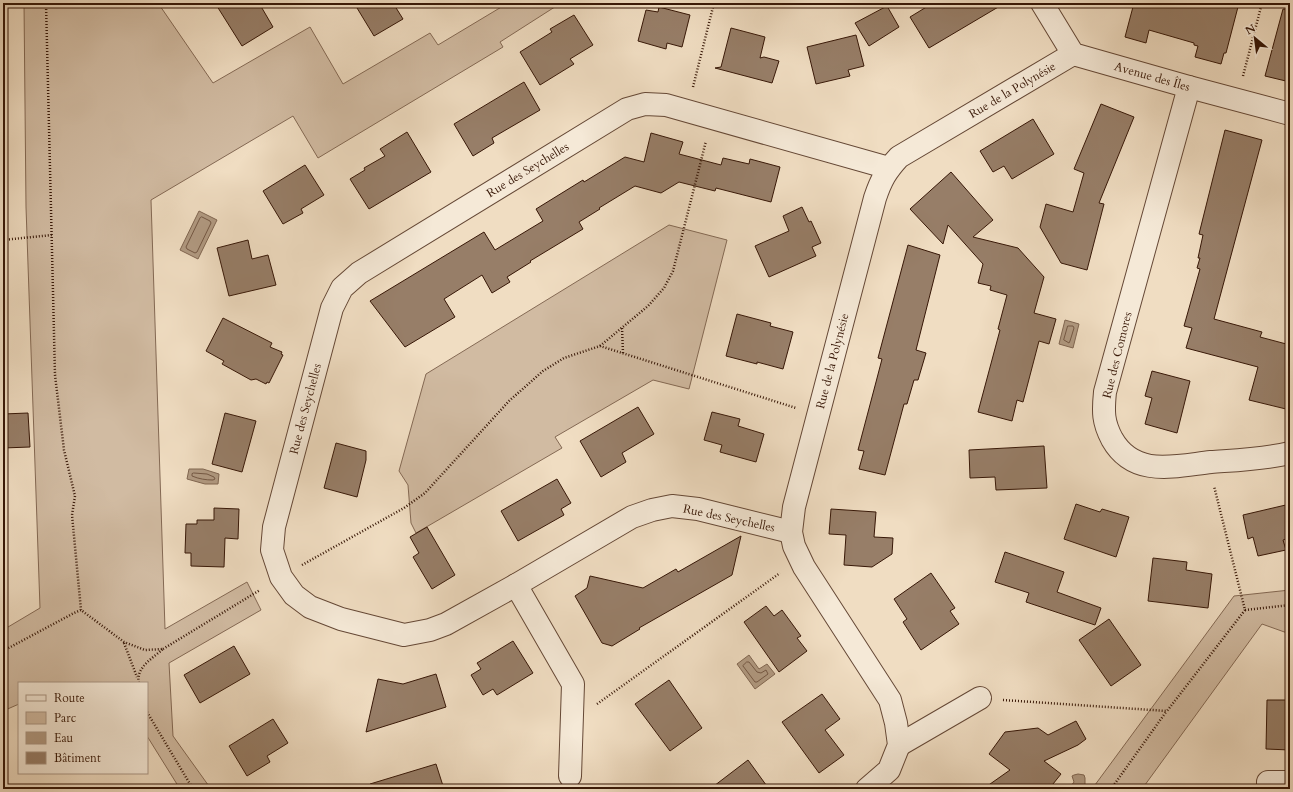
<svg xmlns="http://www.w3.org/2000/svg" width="1293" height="792" font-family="Cardo,serif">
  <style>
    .green { fill: #d1bba2; stroke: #846954 }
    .water { fill: #b19a82; stroke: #806651 }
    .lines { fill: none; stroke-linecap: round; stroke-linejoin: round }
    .shore { stroke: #745844; stroke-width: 1 }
    .building { fill: #977e68; stroke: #371707 }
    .minor-casing { stroke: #654836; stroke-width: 24 }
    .path { stroke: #371707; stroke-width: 2.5; stroke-dasharray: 1 2; stroke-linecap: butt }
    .minor { stroke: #f5e9d7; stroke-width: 22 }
    .labels { text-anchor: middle; stroke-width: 3.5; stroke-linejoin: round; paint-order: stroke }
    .street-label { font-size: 12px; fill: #371707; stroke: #f5e9d7 }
  </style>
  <rect width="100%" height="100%" fill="#f0ddc2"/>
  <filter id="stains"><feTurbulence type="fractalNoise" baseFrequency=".005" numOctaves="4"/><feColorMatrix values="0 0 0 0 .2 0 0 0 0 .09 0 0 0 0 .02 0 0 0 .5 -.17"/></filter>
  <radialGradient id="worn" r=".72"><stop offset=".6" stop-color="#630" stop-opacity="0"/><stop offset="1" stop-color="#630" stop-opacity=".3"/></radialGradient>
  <g class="green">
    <polygon points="24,3 158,3 213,83 310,27 343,84 430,33 438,45 508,3 561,3 500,42 503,47 318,158 293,116 151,200 165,629 247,582 261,610 169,663 173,736 211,789 180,789 147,736 147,683 19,683 19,704 3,711 3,630 40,608 26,207"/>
    <polygon points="669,225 727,240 689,389 653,380 555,437 562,448 416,533 411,523 408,485 399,471 426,374"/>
    <polygon points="1290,590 1290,634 1262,624 1142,789 1092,789 1234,596"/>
  </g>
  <g class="water">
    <polygon points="199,211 217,220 198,259 180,250"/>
    <polygon points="1065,320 1079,324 1073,348 1059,344"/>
    <polygon points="189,469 203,469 219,474 218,484 205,484 187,479"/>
    <polygon points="749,655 759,669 767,664 775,674 755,689 737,664"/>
    <polygon points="1078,774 1084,775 1085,778 1085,789 1062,789 1071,786 1074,782 1072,776 1074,775"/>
  </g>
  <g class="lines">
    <g class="shore">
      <polygon points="202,217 210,221 211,223 197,252 195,253 187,249 186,247 200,218"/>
      <polygon points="1068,326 1073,326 1074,328 1070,341 1069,343 1064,340"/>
      <path d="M194,473L207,474L214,477L215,479L213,480C206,480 199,479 192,476V474Z"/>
      <polygon points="747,662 749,662 757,672 761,673 766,670 768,674 757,682 755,682 743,666"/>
    </g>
  </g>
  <g class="building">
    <polygon points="215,3 259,3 273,27 242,46"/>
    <polygon points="354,3 393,3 403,19 374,36"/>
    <polygon points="933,3 1005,3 929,48 910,17"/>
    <polygon points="1134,3 1239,3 1226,53 1224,53 1221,64 1195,57 1198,46 1194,45 1194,43 1149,30 1146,43 1125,37"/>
    <polygon points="887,6 899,27 869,46 855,23"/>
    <polygon points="659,7 690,15 682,47 667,43 666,49 638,41 646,10 658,12"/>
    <polygon points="1283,9 1290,10 1290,82 1265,76"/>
    <polygon points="574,15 593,45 570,59 574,64 540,85 520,52 552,32 550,29"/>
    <polygon points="731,28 765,37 760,58 764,57 779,61 772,83 715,68 721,67"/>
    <polygon points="856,35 864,66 848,70 850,76 816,84 807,47"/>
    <polygon points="524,82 540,110 492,138 494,143 473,156 454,124"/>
    <polygon points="1101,104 1134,117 1099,203 1104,204 1087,270 1061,263 1040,227 1046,204 1073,212 1084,173 1074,169"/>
    <polygon points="1033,119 1054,154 1012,179 1004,166 993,172 980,151"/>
    <polygon points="1225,130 1262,140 1214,319 1262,332 1260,337 1290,345 1290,395 1286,409 1249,400 1258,367 1186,348 1192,328 1184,326 1200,269 1197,268 1200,258 1198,258 1203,235 1199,234"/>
    <polygon points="407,132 431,172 369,209 350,179 365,170 364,168 385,156 380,149"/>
    <polygon points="651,133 683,142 679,154 721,165 723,158 749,164 750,159 780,167 771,202 716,188 715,191 679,182 661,193 635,186 599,208 600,209 579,222 583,229 530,261 531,262 507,277 510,282 492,293 482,275 444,299 455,317 405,347 370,301 484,232 495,250 543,221 536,209 583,180 584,182 625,157 644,162"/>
    <polygon points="305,165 324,195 301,209 303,213 283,224 263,191"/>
    <polygon points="951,172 993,220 973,237 1018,248 1044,277 1034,313 1056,319 1049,344 1039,341 1023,402 1017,400 1012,421 978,412 1000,330 998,329 1007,295 990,290 991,286 978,283 983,264 948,225 943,244 910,209"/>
    <polygon points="802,207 809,222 811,221 821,243 812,247 816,256 769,277 755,246 789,231 783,216"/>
    <polygon points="248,240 252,259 268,255 276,285 229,296 217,248"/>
    <polygon points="908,245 940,255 916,350 926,353 918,380 914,380 907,404 904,404 885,475 859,469 864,451 858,450 876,382 882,359 878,358"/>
    <polygon points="737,314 771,323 770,326 793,332 783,369 757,362 757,364 726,356"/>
    <polygon points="223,318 272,343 270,347 282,352 281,354 283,355 269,383 267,382 266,384 256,379 251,380 222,364 224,361 206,351"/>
    <polygon points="1152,371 1190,381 1177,433 1145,424 1152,398 1145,396"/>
    <polygon points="638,407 654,434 622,453 626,462 601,477 580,441"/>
    <polygon points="712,412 740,419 738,426 764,434 756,462 720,452 722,445 704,440"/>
    <polygon points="28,413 30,447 3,448 3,414"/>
    <polygon points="225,413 256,421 242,472 212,464"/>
    <polygon points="336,443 366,451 366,460 357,497 324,488"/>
    <polygon points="1044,446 1047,488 996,490 995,477 970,478 969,450"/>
    <polygon points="557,479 571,503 561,509 564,515 518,541 501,511"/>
    <polygon points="1076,504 1100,512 1102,509 1129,517 1116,557 1064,539"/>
    <polygon points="1290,504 1290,538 1283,540 1286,550 1258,556 1253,537 1248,539 1243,515"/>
    <polygon points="214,508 239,509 238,539 225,538 224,567 191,566 191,553 185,553 186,524 197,524 197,520 214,520"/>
    <polygon points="831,509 876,512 874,537 893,538 892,554 872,567 844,565 846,535 829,534"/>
    <polygon points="427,527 455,575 432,589 413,557 419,553 410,537"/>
    <polygon points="741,536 732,575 639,628 640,629 612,646 602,643 575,596 587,588 590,576 643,588 676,569 678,572"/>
    <polygon points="1005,552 1064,572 1057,592 1101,608 1095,625 1026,602 1029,593 995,582"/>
    <polygon points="1153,558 1187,562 1186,570 1212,574 1208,608 1148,601"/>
    <polygon points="931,573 955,608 950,611 959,624 921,650 903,622 907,619 894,599"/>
    <polygon points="766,606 774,616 782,610 801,636 797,638 807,651 779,672 744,622"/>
    <polygon points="1109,619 1141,665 1111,686 1079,640"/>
    <polygon points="513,641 533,673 497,695 493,689 483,695 471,675 481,669 477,663"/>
    <polygon points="234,646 250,674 200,703 184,675"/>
    <polygon points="436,674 446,707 366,732 378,679 403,684"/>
    <polygon points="669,680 702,728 670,751 635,704"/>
    <polygon points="822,694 840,719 825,730 844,755 819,773 782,722"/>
    <polygon points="1267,700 1290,700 1290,750 1266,749"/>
    <polygon points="273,719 288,743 267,756 270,762 247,776 229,746"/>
    <polygon points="1076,721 1086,739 1078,745 1044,761 1061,774 1049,789 983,789 1010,770 989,754 1005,732 1038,728 1048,735"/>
    <polygon points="748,760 769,789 710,789"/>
    <polygon points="436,764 444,789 371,789 370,784"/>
  </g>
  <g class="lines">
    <g class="minor-casing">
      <g id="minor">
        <path id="s1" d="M1042,3L1073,54L1189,87L1290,114"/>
        <path d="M1189,87L1105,392C1103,412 1103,422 1112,439C1134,478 1175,466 1211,462C1238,460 1264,459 1290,453"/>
        <path id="s2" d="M791,532L698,509L672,506L652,510L632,517L516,585L446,624L430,630L404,635L341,619L310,607L294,595L281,577L272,550L274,527L332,308L342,288L359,273L627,109L645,104L666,105L889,168"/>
        <polyline points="516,585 573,684 570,776"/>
        <polyline points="899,745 980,698"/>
        <path id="s3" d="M867,789L889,770L899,745L896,723L890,700L804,567L794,546L791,532L794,507L875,198C881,180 886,171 899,157L1073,54"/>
        <polyline points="1268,789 1268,782 1290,782"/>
      </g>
    </g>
    <g class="path">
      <polyline points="46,3 55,375 64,450 75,496 72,515 81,610"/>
      <polyline points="1243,76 1262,3"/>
      <polyline points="693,87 714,3"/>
      <polyline points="3,240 52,235"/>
      <polyline points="622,328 623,353"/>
      <polyline points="600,346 648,306 664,288 673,271 706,141"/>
      <polyline points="302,565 404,508 425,493 509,401 543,371 564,358 600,346 796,408"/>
      <polyline points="1245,610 1290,605"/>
      <polyline points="124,643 137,677"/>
      <polyline points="163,649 260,590"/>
      <path d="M3,651L74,613L81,610L124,642L145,650L163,649C153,658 135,668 139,683"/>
      <polyline points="1003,700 1167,711 1245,610 1214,486"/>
      <polyline points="597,704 780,573"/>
      <polyline points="147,712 193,789"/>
      <polyline points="1111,789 1166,712"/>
    </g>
    <use href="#minor" class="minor"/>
  </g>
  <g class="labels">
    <g class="street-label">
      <text dy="4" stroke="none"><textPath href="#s1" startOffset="142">Avenue des Îles</textPath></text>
      <text dy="4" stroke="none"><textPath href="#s3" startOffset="822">Rue de la Polynésie</textPath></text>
      <text dy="4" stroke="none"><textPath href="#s2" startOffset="1083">Rue des Seychelles</textPath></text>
      <text transform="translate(1117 355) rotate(-76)" y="4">Rue des Comores</text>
      <text dy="4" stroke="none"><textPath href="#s3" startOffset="474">Rue de la Polynésie</textPath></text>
      <text dy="4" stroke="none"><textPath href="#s2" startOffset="736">Rue des Seychelles</textPath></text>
      <text transform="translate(729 518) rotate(12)" y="4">Rue des Seychelles</text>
    </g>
  </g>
  <rect width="1293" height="792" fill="none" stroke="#f0ddc2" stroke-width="16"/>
  <rect x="4" y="4" width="1285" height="784" fill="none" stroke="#371707" stroke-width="2"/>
  <rect x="8" y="8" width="1277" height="776" fill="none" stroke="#371707"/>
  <rect x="18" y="682" width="130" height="92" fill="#f5e9d7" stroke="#a99584"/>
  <rect x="26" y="695" width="20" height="6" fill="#f5e9d7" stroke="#a99584"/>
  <text x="54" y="702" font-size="12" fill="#371707">Route</text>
  <rect x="26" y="712" width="20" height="12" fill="#d1bba2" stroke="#a99584"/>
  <text x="54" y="722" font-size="12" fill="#371707">Parc</text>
  <rect x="26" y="732" width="20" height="12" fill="#b19a82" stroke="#a99584"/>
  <text x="54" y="742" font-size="12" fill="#371707">Eau</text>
  <rect x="26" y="752" width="20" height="12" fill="#977e68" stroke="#a99584"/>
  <text x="54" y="762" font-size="12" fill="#371707">Bâtiment</text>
  <g transform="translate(1255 38) rotate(331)" stroke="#f5e9d7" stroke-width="3" paint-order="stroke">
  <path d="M0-3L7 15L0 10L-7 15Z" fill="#371707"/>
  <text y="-6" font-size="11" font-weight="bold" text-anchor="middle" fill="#371707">N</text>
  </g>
  <rect width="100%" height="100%" filter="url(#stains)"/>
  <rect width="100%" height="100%" fill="url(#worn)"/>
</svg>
